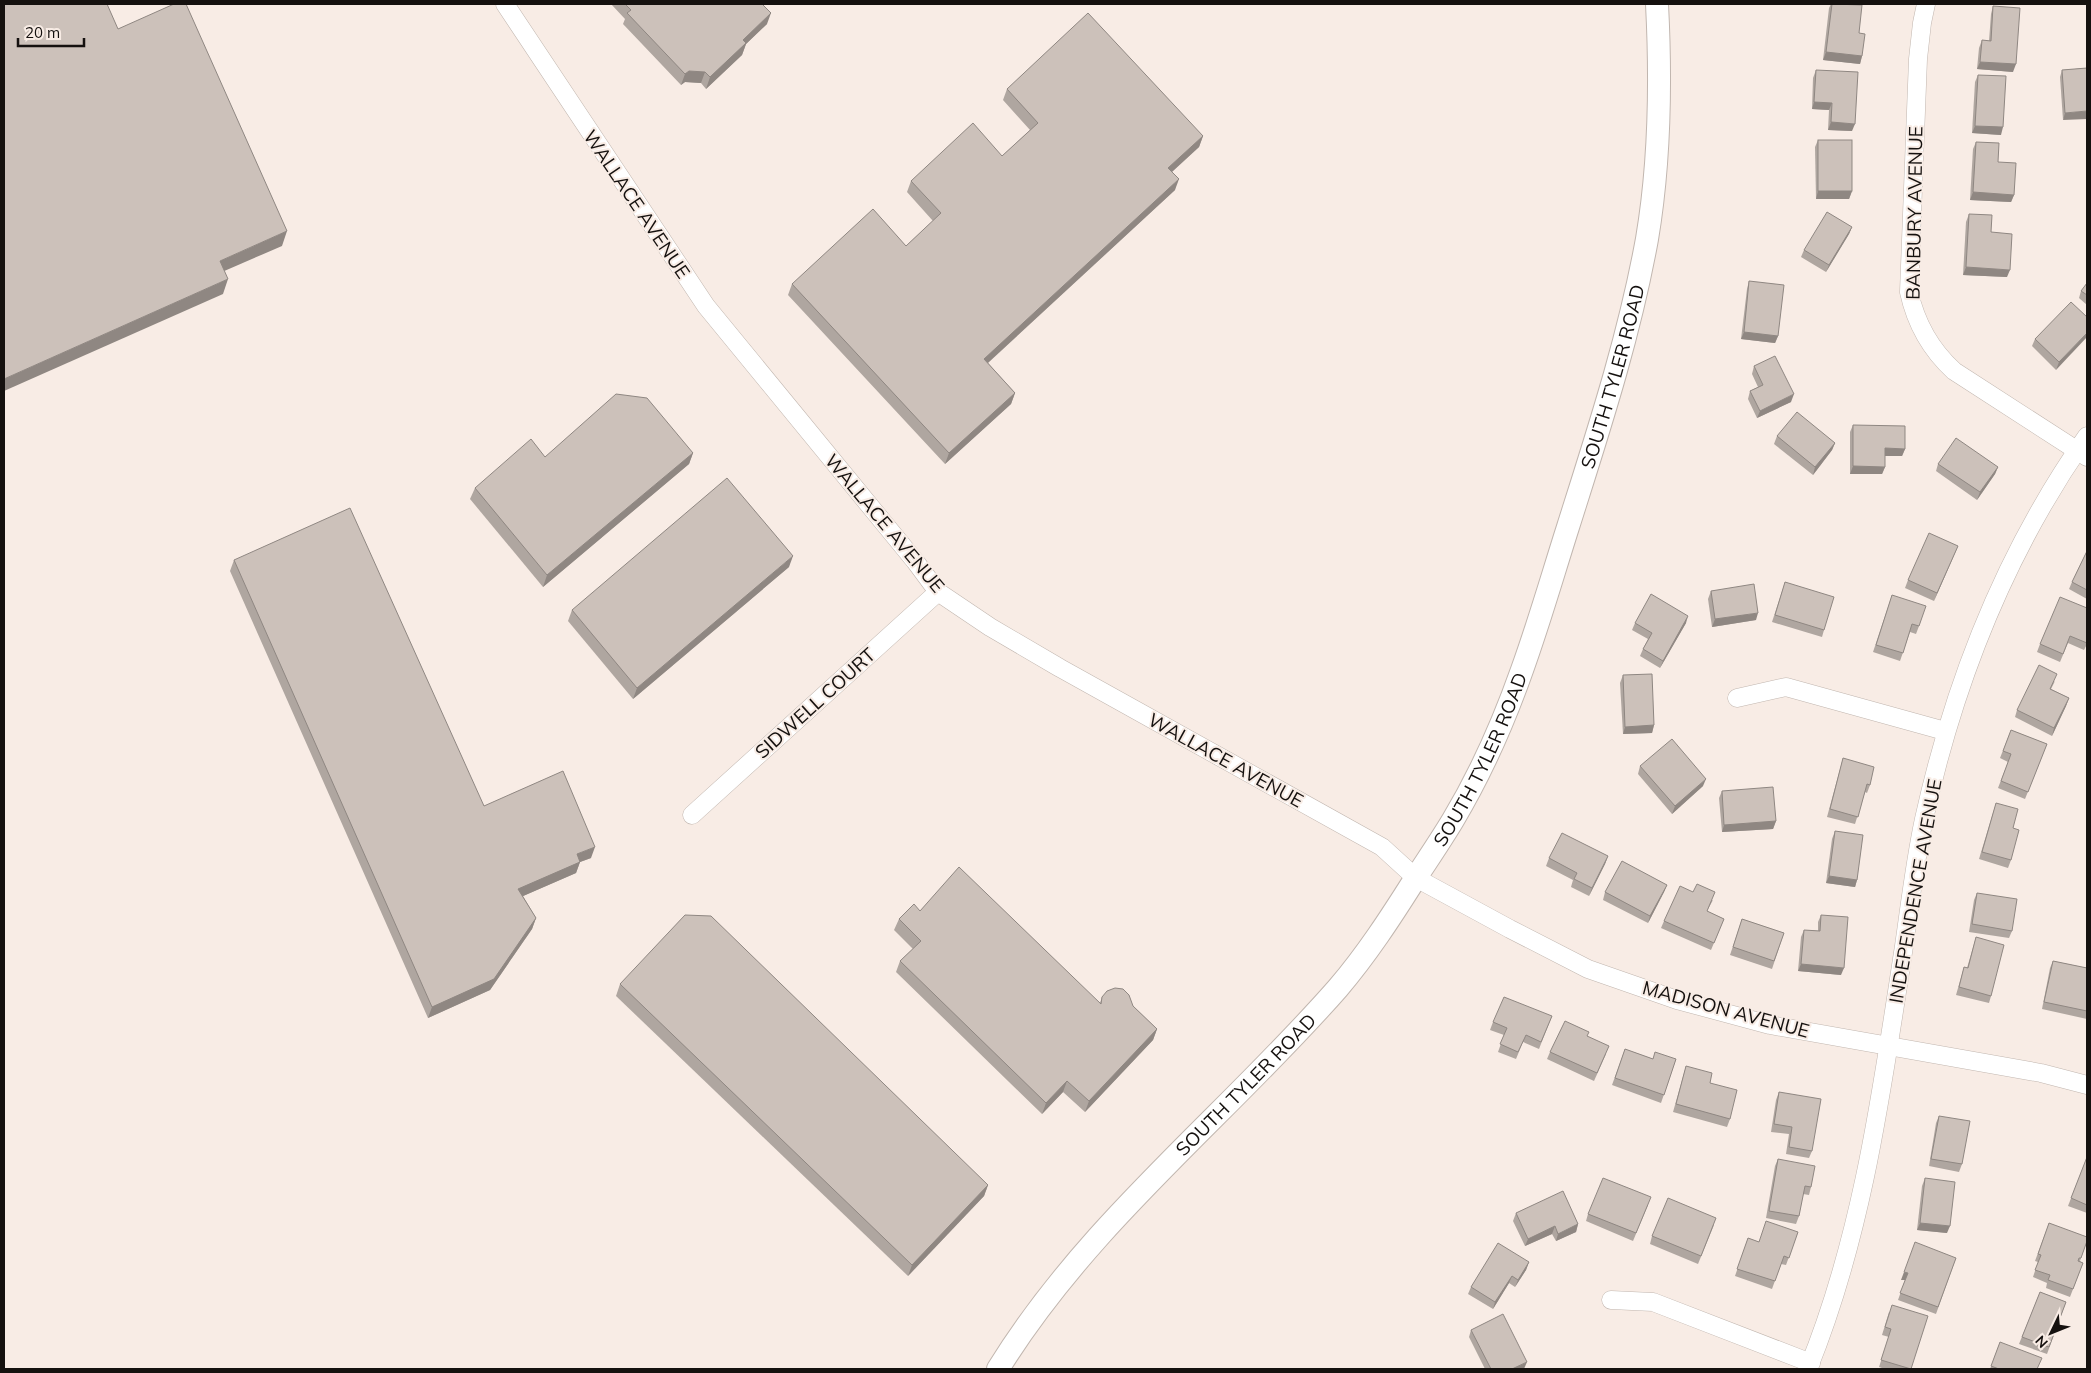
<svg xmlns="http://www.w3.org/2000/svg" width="2091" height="1373" font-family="Mulish,sans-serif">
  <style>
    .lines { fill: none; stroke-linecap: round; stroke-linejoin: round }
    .minor-casing { stroke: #c1b6af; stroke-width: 19 }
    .tertiary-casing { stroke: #c1b6af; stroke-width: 24 }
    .minor { stroke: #fff; stroke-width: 18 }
    .tertiary { stroke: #fff; stroke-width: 22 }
    .wall { fill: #afa6a0 }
    .shaded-wall { fill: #8f8782 }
    .building { fill: #ccc1ba; stroke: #8f8782 }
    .labels { text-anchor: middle; stroke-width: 4; stroke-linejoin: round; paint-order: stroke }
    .street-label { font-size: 19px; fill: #15110f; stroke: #f8ece5 }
  </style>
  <rect width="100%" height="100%" fill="#f8ece5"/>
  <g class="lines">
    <g class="minor-casing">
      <g id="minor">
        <polyline points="505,4 706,306 915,561 938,592 990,627 1060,668 1382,847 1416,878 1510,929 1588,969 1677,1000 1770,1025 2041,1073 2087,1085"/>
        <path d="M1926,4L1922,23L1918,59L1909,292C1916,324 1930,349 1954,371L2087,457"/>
        <polyline points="1737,698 1786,687 1945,731"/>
        <polyline points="692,815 938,592"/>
        <polyline points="1611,1300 1653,1302 1811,1363"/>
        <path d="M1808,1369C1863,1234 1882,1089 1904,946C1910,904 1915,861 1924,819C1954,683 2006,551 2087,436"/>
      </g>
    </g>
    <g class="tertiary-casing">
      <g id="tertiary">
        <path id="s1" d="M998,1369C1088,1223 1226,1116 1338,988C1367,954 1391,917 1415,879C1428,859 1441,840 1453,820C1481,773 1504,721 1522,670C1539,623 1553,574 1568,527C1598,432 1629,338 1647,239C1660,162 1661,81 1657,4"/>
      </g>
    </g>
    <use href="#minor" class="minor"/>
    <use href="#tertiary" class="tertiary"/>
  </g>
  <g class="wall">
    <polygon points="611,4 762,4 767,24 746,44 742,55 706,89 701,83 685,82 681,85 623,24 625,19"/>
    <polygon points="1831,4 1856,4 1859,33 1862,56 1860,64 1823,60 1829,8"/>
    <polygon points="1993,6 2013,72 1977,69 1979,48 1982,40 1989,41 1991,14"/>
    <polygon points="2087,68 2063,120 2060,77 2062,70"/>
    <polygon points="1816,70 1852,131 1828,130 1829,110 1812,109 1813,78"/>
    <polygon points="1978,75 2001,135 1972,133 1975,82"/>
    <polygon points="1007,89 1203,136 1199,147 1172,172 1175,190 988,363 1015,393 1011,404 945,464 788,295 792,284 906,246 933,221 907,192 911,181 1002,156 1030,130 1003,100"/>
    <polygon points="1818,140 1852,191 1849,199 1816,199 1815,147"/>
    <polygon points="1976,142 2014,195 2011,202 1970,200 1973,149"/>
    <polygon points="1969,214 2007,277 1963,275 1966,222"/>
    <polygon points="1852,227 1849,234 1826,272 1801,257 1804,250"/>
    <polygon points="1749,281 1778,336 1775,343 1741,339 1747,289"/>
    <polygon points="2087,283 2087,305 2079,298 2081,291"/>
    <polygon points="2087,317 2056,370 2032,346 2035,339"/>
    <polygon points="1754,366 1791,402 1757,418 1748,399 1750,391 1758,387 1752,374"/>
    <polygon points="1853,425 1905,449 1902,456 1885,456 1885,467 1882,474 1850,474 1850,432"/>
    <polygon points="1777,436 1835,443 1832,450 1813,475 1774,444"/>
    <polygon points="693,453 689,464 543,587 470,499 475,488 545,457"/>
    <polygon points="1938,464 1998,467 1995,474 1977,500 1936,471"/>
    <polygon points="1958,546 1934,601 1905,588 1908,580"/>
    <polygon points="2087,551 2087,599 2069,589 2072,582"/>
    <polygon points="234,560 484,806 591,858 580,862 576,873 523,896 536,918 532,929 490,990 428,1018 230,571"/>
    <polygon points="789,567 633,699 568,621 572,610"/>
    <polygon points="1785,582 1824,630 1822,637 1772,622"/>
    <polygon points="1711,591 1756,620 1712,627 1708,599"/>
    <polygon points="1892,595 1919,626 1916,634 1910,632 1900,661 1873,652"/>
    <polygon points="2087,608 2087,644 2084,650 2068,643 2060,662 2037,652 2040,644"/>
    <polygon points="1635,623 1686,623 1660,668 1640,656 1643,649 1648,639 1632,630"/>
    <polygon points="1623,675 1654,725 1652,733 1623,734 1620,683"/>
    <polygon points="2055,681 2051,689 2069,698 2066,706 2052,736 2015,717 2017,710"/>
    <polygon points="2011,730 2047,744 2025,799 1998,788 2008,762 2000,758"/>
    <polygon points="1843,758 1870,785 1867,793 1865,792 1855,824 1827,817"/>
    <polygon points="1640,766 1703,786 1672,814 1638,774"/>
    <polygon points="1722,791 1776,821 1773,829 1722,832 1719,798"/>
    <polygon points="1996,803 2013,828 2011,860 2008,868 1979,859"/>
    <polygon points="1835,831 1857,880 1855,887 1826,883 1832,839"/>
    <polygon points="1608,856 1605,864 1589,896 1571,887 1573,880 1546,866 1549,858"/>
    <polygon points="1667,885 1664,892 1648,923 1603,900 1605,892"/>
    <polygon points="1977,893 2012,931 2009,938 1969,932 1974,900"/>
    <polygon points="1713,900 1707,911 1724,919 1711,950 1661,928 1664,921"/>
    <polygon points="920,911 1100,1003 1102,997 1133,1006 1157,1029 1153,1040 1085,1112 1063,1092 1042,1114 896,972 900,961 913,949 894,930 899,919"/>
    <polygon points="1821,915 1841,975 1798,971 1801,937 1804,930 1818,931 1818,922"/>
    <polygon points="1742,919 1784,933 1772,969 1730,955"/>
    <polygon points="1976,937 1991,996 1989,1003 1956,995 1964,967 1967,968"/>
    <polygon points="2053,961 2087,968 2087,1019 2042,1009 2050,968"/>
    <polygon points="620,984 988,1185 984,1196 908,1276 616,996"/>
    <polygon points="1552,1016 1539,1049 1523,1042 1516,1059 1498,1052 1504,1035 1490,1030 1493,1022"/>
    <polygon points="1587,1036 1606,1054 1594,1081 1547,1059 1550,1052"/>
    <polygon points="1625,1049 1653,1059 1676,1059 1661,1103 1612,1085"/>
    <polygon points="1686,1066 1710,1083 1730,1119 1727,1127 1673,1112"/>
    <polygon points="1779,1092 1812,1151 1809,1158 1786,1154 1789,1134 1771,1132 1776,1100"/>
    <polygon points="1939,1116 1962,1164 1959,1172 1929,1166 1936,1123"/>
    <polygon points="2087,1157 2087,1213 2068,1206"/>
    <polygon points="1778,1159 1811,1187 1809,1195 1803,1194 1799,1216 1796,1224 1766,1218 1775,1166"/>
    <polygon points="1925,1178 1947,1233 1917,1230 1922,1186"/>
    <polygon points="1648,1205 1633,1241 1586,1221 1588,1214"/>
    <polygon points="1516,1213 1578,1224 1576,1232 1556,1241 1552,1234 1525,1246 1513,1221"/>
    <polygon points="2049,1223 2087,1241 2080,1261 2083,1263 2070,1297 2046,1288 2047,1283 2033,1277 2038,1262 2035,1261"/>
    <polygon points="1714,1225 1698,1264 1650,1244 1652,1236"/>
    <polygon points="1798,1232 1786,1265 1781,1264 1772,1289 1735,1276 1748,1238 1759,1242"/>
    <polygon points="1956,1258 1936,1314 1898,1300 1905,1280 1901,1280"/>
    <polygon points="1529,1262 1526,1270 1515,1287 1509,1283 1493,1309 1468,1294 1471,1287"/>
    <polygon points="2040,1292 2066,1302 2047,1354 2019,1344"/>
    <polygon points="1889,1312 1911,1369 1885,1369 1879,1367 1889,1337 1882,1335"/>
    <polygon points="1471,1330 1524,1369 1485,1369 1469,1337"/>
    <polygon points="2000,1342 2038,1369 1990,1369"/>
  </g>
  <g class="shaded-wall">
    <polygon points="771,13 767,24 746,44 742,55 706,89 710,77 743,40"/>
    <polygon points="1826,52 1862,56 1860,64 1823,60"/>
    <polygon points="1980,62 2016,64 2013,72 1977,69"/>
    <polygon points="689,71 705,72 701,83 685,82 681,85 685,74"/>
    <polygon points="1814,102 1832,103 1829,110 1812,109"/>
    <polygon points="2087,111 2087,119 2063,120 2065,113"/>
    <polygon points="1831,122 1855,124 1852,131 1828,130"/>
    <polygon points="1975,126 2003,127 2001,135 1972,133"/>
    <polygon points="1203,136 1199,147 1164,179 1168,168"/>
    <polygon points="1179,179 1175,190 980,370 984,359"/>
    <polygon points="1818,191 1852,191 1849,199 1816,199"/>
    <polygon points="1973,192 2014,195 2011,202 1970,200"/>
    <polygon points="1852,227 1849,234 1826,272 1829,265"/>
    <polygon points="287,231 282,246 215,275 220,261"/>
    <polygon points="1966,267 2010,270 2007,277 1963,275"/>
    <polygon points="228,279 223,294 4,391 4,379"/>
    <polygon points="1744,332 1778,336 1775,343 1741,339"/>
    <polygon points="2087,333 2087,337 2056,370 2059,362"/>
    <polygon points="1015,393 1011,404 945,464 949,453"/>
    <polygon points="1794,394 1791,402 1757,418 1760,411"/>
    <polygon points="1835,443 1832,450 1813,475 1815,467"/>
    <polygon points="1885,448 1905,449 1902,456 1882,456"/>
    <polygon points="693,453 689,464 543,587 547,575"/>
    <polygon points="1853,466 1885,467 1882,474 1850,474"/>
    <polygon points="1998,467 1995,474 1977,500 1980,492"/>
    <polygon points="1958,546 1955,553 1934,601 1937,593"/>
    <polygon points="793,556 789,567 633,699 637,688"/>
    <polygon points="1758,613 1756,620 1712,627 1715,619"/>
    <polygon points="1688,616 1686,623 1660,668 1663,661"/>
    <polygon points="2069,698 2066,706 2052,736 2054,728"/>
    <polygon points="1654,725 1652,733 1623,734 1625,727"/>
    <polygon points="1706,779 1703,786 1672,814 1675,806"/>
    <polygon points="1776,821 1773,829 1722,832 1724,825"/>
    <polygon points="595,847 591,858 580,862 576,873 514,900 518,889 577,854"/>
    <polygon points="1608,856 1605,864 1589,896 1592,888"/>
    <polygon points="1829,876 1857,880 1855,887 1826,883"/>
    <polygon points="1667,885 1664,892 1648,923 1650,916"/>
    <polygon points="536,918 532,929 490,990 428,1018 432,1007"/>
    <polygon points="1801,964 1844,968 1841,975 1798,971"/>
    <polygon points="1157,1029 1153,1040 1085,1112 1089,1101"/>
    <polygon points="1067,1081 1063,1092 1042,1114 1046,1103"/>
    <polygon points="988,1185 984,1196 908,1276 912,1265"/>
    <polygon points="1920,1223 1950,1226 1947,1233 1917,1230"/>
    <polygon points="1578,1224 1576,1232 1556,1241 1558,1234"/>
    <polygon points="1555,1226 1552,1234 1525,1246 1528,1239"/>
    <polygon points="1529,1262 1526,1270 1515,1287 1518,1280"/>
    <polygon points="1904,1272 1908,1273 1906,1280 1901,1280"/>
    <polygon points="1512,1276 1509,1283 1493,1309 1495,1302"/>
    <polygon points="1527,1362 1524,1369 1512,1369"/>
  </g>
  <g class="building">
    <polygon points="4,4 107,4 118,29 174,4 186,4 287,231 220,261 228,279 4,379"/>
    <polygon points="625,4 762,4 771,13 743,40 746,43 710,77 705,72 689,71 685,74 627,13 631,10"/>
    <polygon points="1832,4 1862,5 1859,33 1865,34 1862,56 1826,52"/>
    <polygon points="1993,6 2020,8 2016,64 1980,62 1982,40 1991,41"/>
    <polygon points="1088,13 1203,136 1168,168 1179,179 984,359 1015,393 949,453 792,284 873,209 906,246 941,213 911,181 973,123 1002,156 1038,123 1007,89"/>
    <polygon points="2087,68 2087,111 2065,113 2062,70"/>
    <polygon points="1816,70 1858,72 1855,124 1831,122 1832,103 1814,102"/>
    <polygon points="1978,75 2006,76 2003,127 1975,126"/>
    <rect x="1818" y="140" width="34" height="51"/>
    <polygon points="1976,142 1999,143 1998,162 2016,163 2014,195 1973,192"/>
    <polygon points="1827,212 1852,227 1829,265 1804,250"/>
    <polygon points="1969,214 1992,215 1991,232 2012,234 2010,270 1966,267"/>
    <polygon points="1749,281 1784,285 1778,336 1744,332"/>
    <polygon points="2087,283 2087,295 2081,291"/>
    <polygon points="2071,302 2087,317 2087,333 2059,362 2035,339"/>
    <polygon points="1775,356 1794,394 1760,411 1750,391 1763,385 1754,366"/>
    <polygon points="616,394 647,398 693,453 547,575 475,488 531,439 545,457"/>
    <polygon points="1797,412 1835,443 1815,467 1777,436"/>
    <polygon points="1853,425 1905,426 1905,449 1885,448 1885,467 1853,466"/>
    <polygon points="1956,438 1998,467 1980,492 1938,464"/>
    <polygon points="727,478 793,556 637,688 572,610"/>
    <polygon points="350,508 484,806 563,771 595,847 577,854 580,862 518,889 536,918 494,979 432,1007 234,560"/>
    <polygon points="1929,533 1958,546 1937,593 1908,580"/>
    <polygon points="2087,551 2087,590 2072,582"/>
    <polygon points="1785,582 1834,597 1824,630 1775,615"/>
    <polygon points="1754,584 1758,613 1715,619 1711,591"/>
    <polygon points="1651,594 1688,616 1663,661 1643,649 1652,633 1635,623"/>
    <polygon points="1892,595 1926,606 1919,626 1912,624 1903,653 1876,645"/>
    <polygon points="2060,597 2087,608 2087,643 2070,636 2063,654 2040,644"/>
    <polygon points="2039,665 2057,674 2050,689 2069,698 2054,728 2017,710"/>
    <polygon points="1652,674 1654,725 1625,727 1623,675"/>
    <polygon points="2011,730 2047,744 2028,792 2001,781 2011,754 2003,751"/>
    <polygon points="1672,739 1706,779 1675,806 1640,766"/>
    <polygon points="1843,758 1874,767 1870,785 1867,784 1858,817 1830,809"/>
    <polygon points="1773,787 1776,821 1724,825 1722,791"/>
    <polygon points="1996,803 2018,809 2013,828 2019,830 2011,860 1982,852"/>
    <polygon points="1835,831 1863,835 1857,880 1829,876"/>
    <polygon points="1562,833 1608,856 1592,888 1574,879 1577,873 1549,858"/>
    <polygon points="1622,861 1667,885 1650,916 1605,892"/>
    <polygon points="959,867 1101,1004 1102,997 1107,991 1115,988 1123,989 1129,995 1133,1006 1157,1029 1089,1101 1067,1081 1046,1103 900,961 921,941 899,919 914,904 920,911"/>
    <polygon points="1697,884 1715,892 1707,911 1724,919 1714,943 1664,921 1680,886 1693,892"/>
    <polygon points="1977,893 2017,899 2012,931 1972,924"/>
    <polygon points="685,915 711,916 988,1185 912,1265 620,984"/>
    <polygon points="1821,915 1848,917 1844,968 1801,964 1804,930 1820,931"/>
    <polygon points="1742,919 1784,933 1774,961 1733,947"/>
    <polygon points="1976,937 2004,945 1991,996 1959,987 1964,967 1968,968"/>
    <polygon points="2053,961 2087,968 2087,1011 2044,1002"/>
    <polygon points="1504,997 1552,1016 1541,1042 1526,1035 1518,1052 1500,1044 1507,1028 1493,1022"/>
    <polygon points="1565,1021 1589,1032 1587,1036 1609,1046 1597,1073 1550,1052"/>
    <polygon points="1625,1049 1653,1059 1655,1052 1676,1059 1664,1095 1615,1078"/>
    <polygon points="1686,1066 1712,1073 1710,1083 1737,1090 1730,1119 1676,1104"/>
    <polygon points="1779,1092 1821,1099 1812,1151 1789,1147 1792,1127 1774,1124"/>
    <polygon points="1939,1116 1970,1121 1962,1164 1931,1159"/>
    <polygon points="2087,1157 2087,1205 2071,1198"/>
    <polygon points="1778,1159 1815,1166 1811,1187 1805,1186 1799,1216 1769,1211"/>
    <polygon points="1603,1178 1651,1197 1636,1233 1588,1214"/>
    <polygon points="1925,1178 1955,1182 1950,1226 1920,1223"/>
    <polygon points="1563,1191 1578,1224 1558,1234 1555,1226 1528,1239 1516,1213"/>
    <polygon points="1668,1198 1716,1218 1701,1256 1652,1236"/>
    <polygon points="1766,1221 1798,1232 1789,1258 1784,1256 1775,1281 1737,1269 1748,1238 1759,1242"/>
    <polygon points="2049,1223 2087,1237 2087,1241 2081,1258 2079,1258 2078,1261 2083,1263 2073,1289 2048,1280 2050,1275 2035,1270 2041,1255 2038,1254"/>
    <polygon points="1915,1242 1956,1258 1938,1307 1900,1293 1908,1273 1904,1272"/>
    <polygon points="1498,1243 1529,1262 1518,1280 1512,1276 1495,1302 1471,1287"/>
    <polygon points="2040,1292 2066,1302 2049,1347 2022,1337"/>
    <polygon points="1892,1305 1928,1316 1911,1369 1881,1360 1891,1329 1885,1327"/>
    <polygon points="1503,1314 1527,1362 1512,1369 1491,1369 1471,1330"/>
    <polygon points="2000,1342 2042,1358 2037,1369 1999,1369 1991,1366"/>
  </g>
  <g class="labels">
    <g class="street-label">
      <text transform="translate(637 204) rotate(56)" y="7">WALLACE AVENUE</text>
      <text transform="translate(1914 213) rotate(-89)" y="7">BANBURY AVENUE</text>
      <text dy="7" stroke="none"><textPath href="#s1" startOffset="1188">SOUTH TYLER ROAD</textPath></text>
      <text transform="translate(885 523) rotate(50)" y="7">WALLACE AVENUE</text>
      <text transform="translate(815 703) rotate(-42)" y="7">SIDWELL COURT</text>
      <text dy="7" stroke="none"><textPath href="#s1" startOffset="782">SOUTH TYLER ROAD</textPath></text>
      <text transform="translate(1226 760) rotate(29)" y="7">WALLACE AVENUE</text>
      <text transform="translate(1915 891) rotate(-80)" y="7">INDEPENDENCE AVENUE</text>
      <text transform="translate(1726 1009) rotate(15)" y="7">MADISON AVENUE</text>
      <text dy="7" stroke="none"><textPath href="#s1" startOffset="378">SOUTH TYLER ROAD</textPath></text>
    </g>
  </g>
  <rect width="2091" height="1373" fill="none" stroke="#15110f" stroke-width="10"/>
  <g transform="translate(2051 1333) rotate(227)" stroke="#f8ece5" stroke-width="4" paint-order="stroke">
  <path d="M0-4L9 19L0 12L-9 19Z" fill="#15110f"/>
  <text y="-8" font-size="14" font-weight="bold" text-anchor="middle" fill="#15110f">N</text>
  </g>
  <path d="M18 38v8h66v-8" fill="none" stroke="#15110f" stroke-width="2.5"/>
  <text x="25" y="38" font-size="15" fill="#15110f" stroke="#f8ece5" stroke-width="4" paint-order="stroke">20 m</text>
</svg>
